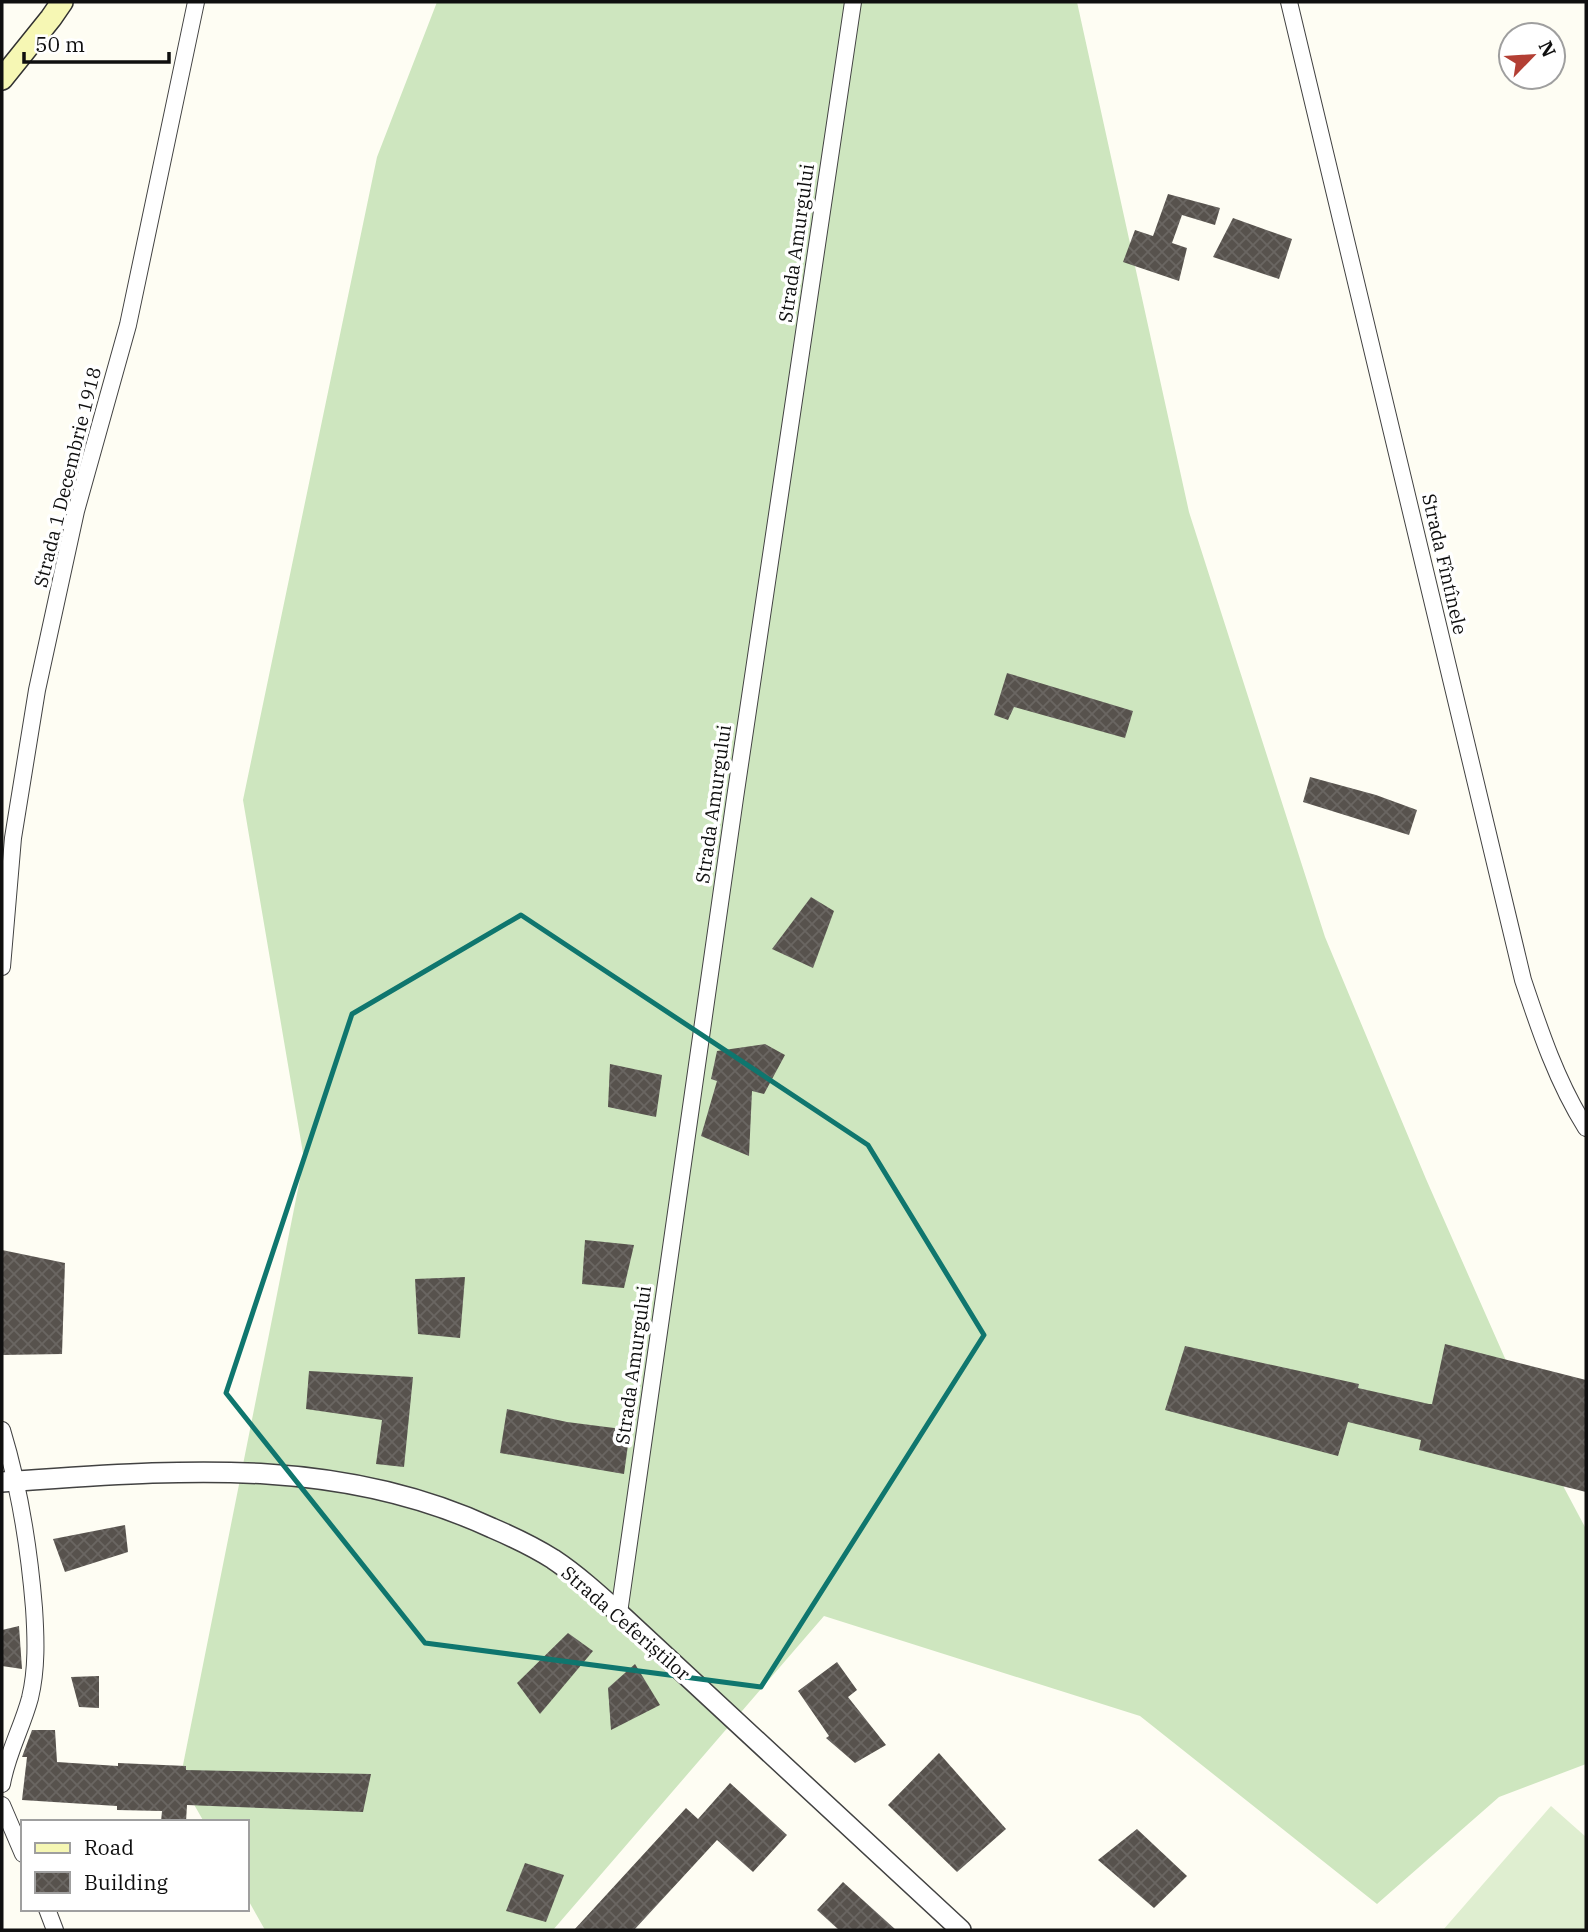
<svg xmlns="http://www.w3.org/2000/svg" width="1588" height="1932" font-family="'IBM Plex Serif',serif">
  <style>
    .grass { fill: #cee6bf }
    .pitch { fill: #dfeed0 }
    .building { fill: url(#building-cross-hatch) }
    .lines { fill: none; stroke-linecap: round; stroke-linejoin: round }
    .minor-casing { stroke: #424242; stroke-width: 18 }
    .tertiary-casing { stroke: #424242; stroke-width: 22 }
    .secondary-casing { stroke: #313131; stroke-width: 24 }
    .minor { stroke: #fff; stroke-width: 16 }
    .tertiary { stroke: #fff; stroke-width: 19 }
    .secondary { stroke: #f6f7b4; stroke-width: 21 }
    .marked { fill: none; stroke: #0f766e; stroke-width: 5; stroke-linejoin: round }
    .labels { text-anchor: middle; stroke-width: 7; stroke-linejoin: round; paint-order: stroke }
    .street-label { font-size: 19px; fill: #0f0f0f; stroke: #fff }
  </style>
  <defs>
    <pattern id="building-cross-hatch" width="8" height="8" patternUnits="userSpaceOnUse" patternTransform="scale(1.75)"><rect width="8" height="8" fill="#57524d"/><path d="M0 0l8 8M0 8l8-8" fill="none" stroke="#6a6662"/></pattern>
  </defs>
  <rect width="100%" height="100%" fill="#fefdf3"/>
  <polygon class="grass" points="437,2 1077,2 1189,512 1325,937 1426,1179 1552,1465 1586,1529 1586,1764 1499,1797 1377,1904 1140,1716 824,1616 553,1930 265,1930 247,1898 247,1822 204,1822 180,1780 304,1159 243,800 377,157"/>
  <polygon class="pitch" points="1551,1806 1586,1837 1586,1930 1443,1930"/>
  <g class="building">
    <polygon points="1168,194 1220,208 1215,225 1182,215 1172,243 1187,248 1179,281 1123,262 1135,230 1153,236"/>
    <polygon points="1233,218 1292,239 1279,279 1213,257"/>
    <polygon points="1007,673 1133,711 1125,738 1014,707 1008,720 994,715"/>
    <polygon points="1310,777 1376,795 1417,810 1409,835 1303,802"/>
    <polygon points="811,897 834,911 813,968 772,949"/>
    <polygon points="765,1044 785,1055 764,1094 752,1091 749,1156 701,1136 717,1081 711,1079 717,1051"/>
    <polygon points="610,1064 662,1075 656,1117 608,1107"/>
    <polygon points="585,1240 634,1245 624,1288 582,1284"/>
    <polygon points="2,1250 65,1263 62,1354 2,1355"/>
    <polygon points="465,1277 460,1338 418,1334 415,1279"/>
    <polygon points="1445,1344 1586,1380 1586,1492 1419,1450 1421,1440 1348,1422 1338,1456 1165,1410 1185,1346 1359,1384 1358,1388 1429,1404 1432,1404"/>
    <polygon points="309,1371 413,1377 404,1467 376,1464 382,1420 306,1409"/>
    <polygon points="507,1409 567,1422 630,1430 624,1474 500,1453"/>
    <polygon points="125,1525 128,1552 65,1572 53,1539"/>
    <polygon points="19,1626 22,1669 2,1666 2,1630"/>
    <polygon points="568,1633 593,1651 540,1714 517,1683"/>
    <polygon points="837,1662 857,1690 848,1697 886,1745 855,1763 826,1738 829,1736 798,1691"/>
    <polygon points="635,1664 660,1705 611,1730 608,1688"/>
    <polygon points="99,1676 99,1708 79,1707 71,1677"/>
    <polygon points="32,1730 55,1730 57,1762 118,1766 118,1763 186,1766 186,1770 371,1774 363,1812 187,1805 186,1822 161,1822 162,1811 117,1810 117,1806 22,1800 27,1757 22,1757"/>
    <polygon points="939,1753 1006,1829 957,1872 888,1805"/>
    <polygon points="730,1783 787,1835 753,1872 717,1840 634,1930 574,1930 686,1808 698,1819"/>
    <polygon points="1137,1829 1187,1876 1154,1908 1098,1860"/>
    <polygon points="525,1863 564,1875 546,1922 506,1911"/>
    <polygon points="843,1882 896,1930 839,1930 817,1910"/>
  </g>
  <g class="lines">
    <g class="minor-casing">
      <g id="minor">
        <path d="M1289,2L1523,980C1540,1031 1557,1082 1586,1128"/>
        <polyline points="2,967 13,838 37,690 76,511 128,325 196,2"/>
        <path d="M2,1430C20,1489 29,1547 34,1608C36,1638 37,1669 30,1698C22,1728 7,1754 2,1784"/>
        <polyline points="619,1613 735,798 853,2"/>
        <polyline points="2,1805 23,1854"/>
        <polyline points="47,1909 55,1930"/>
      </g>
    </g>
    <g class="tertiary-casing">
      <path id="tertiary" d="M2,1482C171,1471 333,1454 492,1528C513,1537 534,1547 553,1559C577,1575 598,1594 619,1613L961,1930"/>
    </g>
    <g class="secondary-casing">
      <polyline id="secondary" points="2,79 51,18 62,2"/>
    </g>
    <use href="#minor" class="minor"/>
    <use href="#tertiary" class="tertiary"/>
    <use href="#secondary" class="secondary"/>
  </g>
  <path class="marked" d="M521,915L868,1145L984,1335L761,1687L425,1643L226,1393L352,1014Z"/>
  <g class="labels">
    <g class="street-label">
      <text transform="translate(796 243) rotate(-82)" y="7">Strada Amurgului</text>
      <text transform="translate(67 477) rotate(-76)" y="7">Strada 1 Decembrie 1918</text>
      <text transform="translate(1445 564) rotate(77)" y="7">Strada Fîntînele</text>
      <text transform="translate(713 804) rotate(-82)" y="7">Strada Amurgului</text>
      <text transform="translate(633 1365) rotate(-82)" y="7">Strada Amurgului</text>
      <text transform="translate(626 1623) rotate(41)" y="7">Strada Ceferiștilor</text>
    </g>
  </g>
  <rect width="1588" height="1932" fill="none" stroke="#0f0f0f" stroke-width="7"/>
  <rect x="21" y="1820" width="228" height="91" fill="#ffffff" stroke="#9f9f9f" stroke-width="2"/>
  <rect x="35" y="1843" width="35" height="10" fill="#f6f7b4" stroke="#9f9f9f" stroke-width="2"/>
  <text x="84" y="1855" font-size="21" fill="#0f0f0f">Road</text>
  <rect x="35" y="1872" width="35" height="21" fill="url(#building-cross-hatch)" stroke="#9f9f9f" stroke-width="2"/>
  <text x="84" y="1890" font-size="21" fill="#0f0f0f">Building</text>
  <g transform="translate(1532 56) rotate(65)"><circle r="33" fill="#ffffff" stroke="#9f9f9f" stroke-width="2"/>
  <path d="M0-5L12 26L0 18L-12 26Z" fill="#b33f34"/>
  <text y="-10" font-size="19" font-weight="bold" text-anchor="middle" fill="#0f0f0f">N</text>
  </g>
  <path d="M24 52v10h145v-10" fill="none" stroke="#0f0f0f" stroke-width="3.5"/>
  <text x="35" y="52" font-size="21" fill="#0f0f0f" stroke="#ffffff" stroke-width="5" paint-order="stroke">50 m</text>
</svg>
